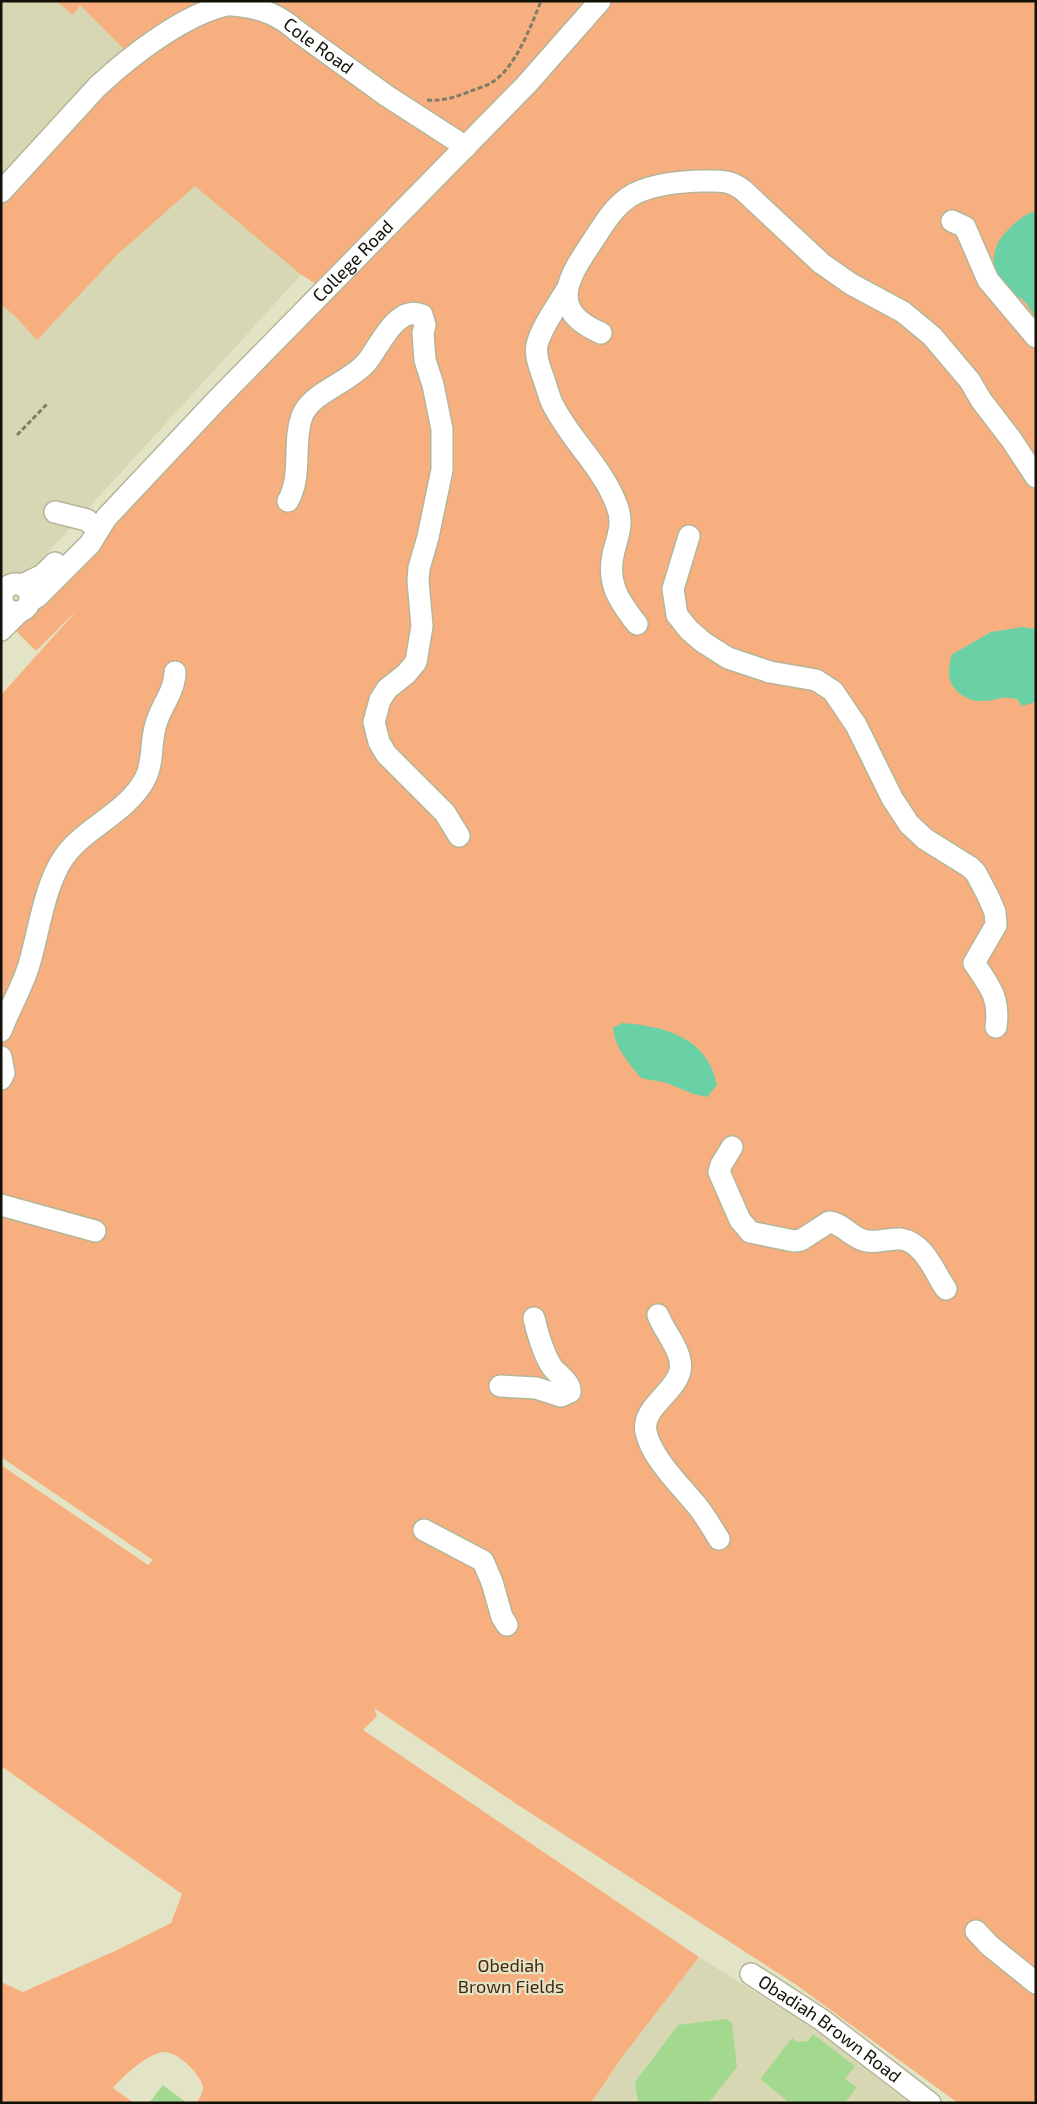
<svg xmlns="http://www.w3.org/2000/svg" width="1037" height="2104" font-family="'Exo 2',sans-serif">
  <style>
    .built { fill: #d7d8b3 }
    .green { fill: #f8af7f }
    .water { fill: #6ad1a7 }
    .building { fill: #a3d98e }
    .lines { fill: none; stroke-linecap: round; stroke-linejoin: round }
    .minor-casing { stroke: #b4b599; stroke-width: 24 }
    .path { stroke: #7d7d69; stroke-width: 3; stroke-dasharray: 5 2.5; stroke-linecap: butt }
    .minor { stroke: #fff; stroke-width: 21 }
    .labels { text-anchor: middle; stroke-width: 4.5; stroke-linejoin: round; paint-order: stroke }
    .street-label { font-size: 18px; fill: #111107; stroke: #e3e4c6 }
    .park-label { font-size: 18px; fill: #452610; stroke: #e3e4c6 }
  </style>
  <rect width="100%" height="100%" fill="#e3e4c6"/>
  <g class="built">
    <polygon points="1,1 551,1 1,604"/>
    <polygon points="699,1957 820,2033 909,2103 591,2103 620,2060"/>
  </g>
  <path class="green" d="M56,1H1036V2103H958L795,1984L515,1803L374,1708L377,1716L363,1730L699,1957L620,2060L591,2103H197C199,2099 203,2092 203,2088C202,2075 177,2051 164,2052C147,2054 124,2075 113,2088L134,2103H1V1982L23,1992L117,1950L171,1923L182,1894L1,1766V1465L148,1565L153,1560L1,1457V695L79,608L36,651L13,628L329,293L299,273L195,186L118,254L37,340L14,315L1,305V191L130,55L80,5L73,15Z"/>
  <g class="water">
    <path d="M1036,211V318C1031,311 1028,304 1022,299C1020,297 1017,297 1015,295C992,280 986,254 1005,233C1015,223 1022,215 1036,211Z"/>
    <path d="M1023,627L1036,629V702L1022,706L1017,699C998,695 998,701 982,701C967,702 950,690 949,675C948,668 951,661 951,655L991,632Z"/>
    <path d="M622,1023C664,1026 708,1037 717,1085L707,1097L693,1094L667,1083L641,1078C628,1063 615,1047 613,1028Z"/>
  </g>
  <g class="building">
    <polygon points="727,2019 732,2023 737,2067 710,2101 638,2103 635,2082 678,2025"/>
    <polygon points="813,2034 855,2066 845,2079 857,2087 845,2103 790,2103 760,2079 792,2038 798,2042 808,2041"/>
    <polygon points="163,2085 172,2092 187,2103 149,2103"/>
  </g>
  <g class="lines">
    <g class="minor-casing">
      <g id="minor">
        <path id="s1" d="M1,192L97,87C129,57 184,14 227,5C231,4 237,6 242,6C264,9 280,16 297,31L387,96L466,147"/>
        <polyline points="952,221 965,227 988,280 1036,337"/>
        <path d="M566,291C557,306 541,328 537,345C535,355 539,365 542,374C546,384 548,394 552,403C570,440 603,467 617,506C623,521 619,533 615,547C605,580 617,599 637,624"/>
        <path d="M601,333C547,310 568,278 592,242C604,224 614,205 634,194C654,184 678,182 700,181C718,181 729,179 743,190L821,263L851,284L903,312L932,336L970,381L981,400L1011,439L1036,477"/>
        <path d="M288,501C303,474 292,444 302,416C312,392 347,384 366,363C379,348 396,304 422,315L425,325L423,333L425,360L433,385L442,429V470L428,537L419,568L418,581L422,626L416,662L406,674L387,689L380,700L374,722L379,742L386,754L445,813L459,836"/>
        <polyline points="55,512 87,520 98,530"/>
        <path d="M689,536L673,589L677,615L689,630L703,642L728,658L770,672L816,680L833,691L856,725L892,798L909,824L925,839L970,867L976,873L988,896L995,912L996,925L974,963C990,987 1000,997 996,1027"/>
        <circle cx="16" cy="598" r="14"/>
        <polyline points="22,585 43,575 55,563"/>
        <path id="s2" d="M30,601L37,597L90,544L106,518L216,401L526,85L600,1"/>
        <polyline points="1,630 19,612"/>
        <path d="M1,1031C9,1009 22,988 29,965C39,932 44,886 64,857C85,827 126,814 145,779C154,762 150,742 156,724C161,706 175,691 175,672"/>
        <polyline points="1,1057 4,1073 1,1079"/>
        <path d="M732,1147L721,1165L719,1172L740,1220L746,1227L750,1232L794,1241L801,1240L829,1222C842,1223 850,1236 863,1240C875,1244 888,1238 901,1239C925,1243 934,1272 946,1289"/>
        <polyline points="1,1205 95,1231"/>
        <path d="M658,1315C664,1332 684,1352 680,1371C675,1393 641,1408 646,1432C652,1459 681,1486 698,1507C706,1517 712,1528 719,1539"/>
        <path d="M500,1386L536,1388L561,1396L570,1392C571,1382 558,1375 552,1367C544,1355 537,1332 534,1318"/>
        <polyline points="424,1530 483,1561 492,1582 502,1617 507,1625"/>
        <polyline points="976,1931 989,1945 1036,1983"/>
        <path id="s3" d="M751,1974L822,2020L930,2103"/>
      </g>
    </g>
    <g class="path">
      <path d="M427,100C442,101 454,98 468,92C476,89 487,86 494,81C516,66 531,26 541,1"/>
      <polyline points="17,435 48,403"/>
    </g>
    <use href="#minor" class="minor"/>
  </g>
  <g class="labels">
    <g class="street-label">
      <text dy="6" stroke="none"><textPath href="#s1" startOffset="400">Cole Road</textPath></text>
      <text dy="6" stroke="none"><textPath href="#s2" startOffset="470">College Road</textPath></text>
      <text dy="6" stroke="none"><textPath href="#s3" startOffset="96">Obadiah Brown Road</textPath></text>
    </g>
    <g class="park-label">
      <text x="511" y="1972">Obediah<tspan x="511" dy="21">Brown Fields</tspan></text>
    </g>
  </g>
  <rect width="1037" height="2104" fill="none" stroke="#111107" stroke-width="5"/>
</svg>
